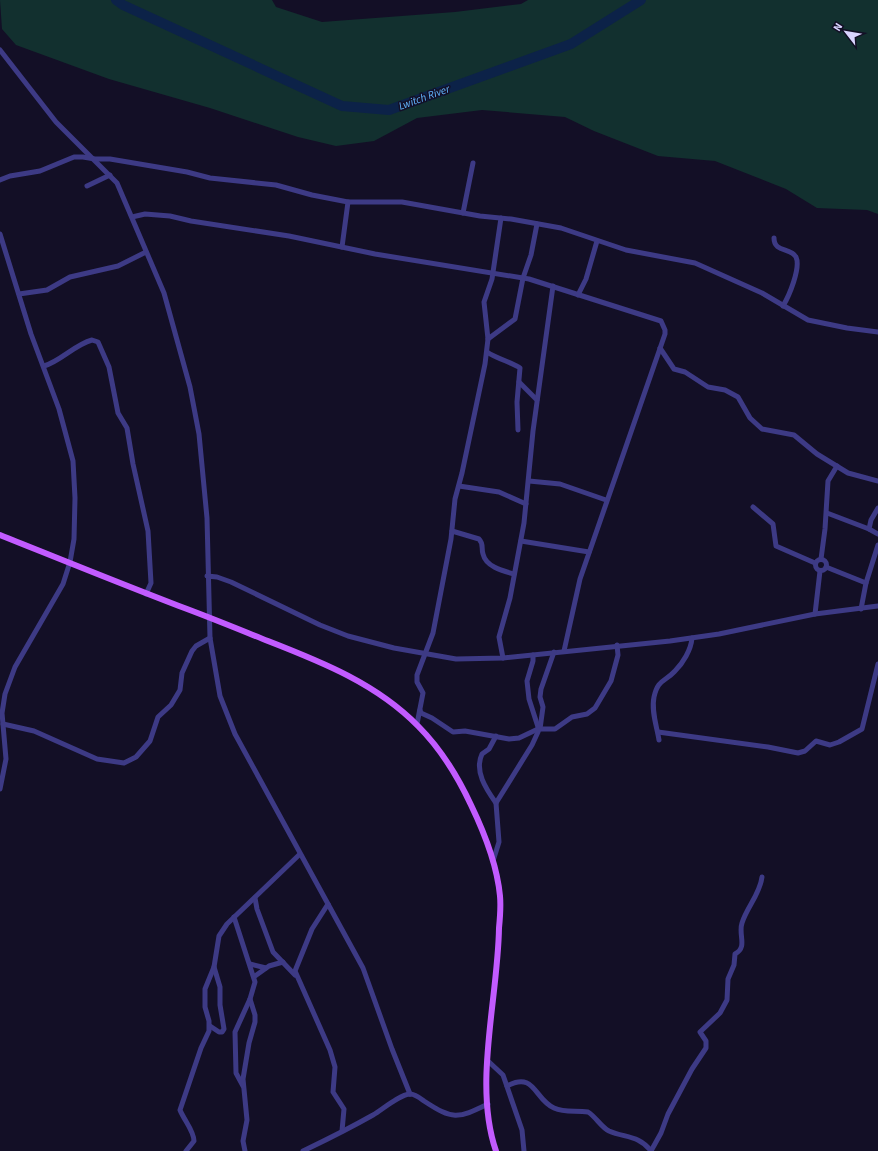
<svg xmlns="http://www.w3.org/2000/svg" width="878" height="1151" font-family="'Source Sans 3',sans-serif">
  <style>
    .green { fill: #12302f }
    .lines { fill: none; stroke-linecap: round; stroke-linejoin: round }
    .river { stroke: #0c2248; stroke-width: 10 }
    .minor { stroke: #3d3a85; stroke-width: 5 }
    .major { stroke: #c25bff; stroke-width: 6 }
    .labels { text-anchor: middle; stroke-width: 3; stroke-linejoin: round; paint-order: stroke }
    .water-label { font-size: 11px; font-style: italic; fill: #62b6ff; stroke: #130f26 }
  </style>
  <rect width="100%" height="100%" fill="#130f26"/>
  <polygon class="green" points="0,0 272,0 276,7 322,22 455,12 521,4 528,0 878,0 878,214 867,210 817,208 786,189 715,161 658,156 594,131 565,117 482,110 417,118 374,141 336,146 298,137 210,108 109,79 16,45 2,29"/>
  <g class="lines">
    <polyline class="river" points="116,0 123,5 342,106 389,110 571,44 641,0"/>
    <g class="minor">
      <polyline points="0,50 56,122 117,183 164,293 190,387 199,434 207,518 210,638 220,696 235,734 363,968 392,1049 410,1094"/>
      <polyline points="0,180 10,176 40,171 74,157 83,157 95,159 110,159 187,172 210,178 276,185 312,195 348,202 402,202 480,216 511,219 561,228 626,250 695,263 762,293 808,320 847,328 878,332"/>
      <polyline points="87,186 110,175"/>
      <polyline points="463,213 473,163"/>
      <polyline points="132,217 145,214 170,216 191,221 289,236 375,254 529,279 661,321 665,330 665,334 580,579 564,651"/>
      <polyline points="0,234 31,334 59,409 73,461 75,498 74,539 70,562 63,584 15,667 5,694 2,713 6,759 0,789"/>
      <path d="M774,238C774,253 791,247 796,257C801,268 789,296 783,306"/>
      <polyline points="342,247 348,202"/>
      <polyline points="19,294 47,290 70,277 118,266 146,252"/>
      <polyline points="578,295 586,279 597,241"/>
      <polyline points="488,339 515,319 523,278 531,255 537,224"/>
      <polyline points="660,348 674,369 685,372 708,387 725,390 738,397 750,418 762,429 794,435 817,454 848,473 878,481"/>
      <path d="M487,352C495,358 516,364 520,368L517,402L518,430"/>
      <path d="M44,366C61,361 74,345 92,340L98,342L109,367L118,413L127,428L133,464L148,531L151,583L146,594"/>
      <polyline points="519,382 537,400"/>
      <polyline points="529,481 560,484 606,500"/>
      <polyline points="459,486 499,492 526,504"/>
      <polyline points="753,507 773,524 776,546 815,563"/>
      <polyline points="878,508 871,520 869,529 878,534"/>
      <polyline points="827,513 869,529"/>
      <path d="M452,531L479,539C484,544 481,548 483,554C486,567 503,571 514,574"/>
      <polyline points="521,541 589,552"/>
      <polyline points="821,559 825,529 828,481 837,466"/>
      <circle cx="821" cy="565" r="5.5"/>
      <polyline points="826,567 866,583"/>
      <polyline points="207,576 217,577 231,582 320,625 348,636 394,648 456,659 503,658 670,641 719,634 815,614 878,606"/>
      <polyline points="861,609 866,583 878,545"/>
      <polyline points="815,614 820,571"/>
      <polyline points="503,658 499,637 510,598 524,523 533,431 553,286"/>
      <polyline points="420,710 421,713 432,718 453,732 465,731 509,739 519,738 538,729 555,729 572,717 587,714 595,708 611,681 618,655 617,645"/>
      <polyline points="3,724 34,731 97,759 124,763 136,757 150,741 158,717 171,705 180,690 182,673 192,651 196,646 210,638"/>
      <polyline points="417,724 423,693 417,682 417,675 433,633 451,539 455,499 462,473 485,364 488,339 484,302 492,279 501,218"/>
      <polyline points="540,729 543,707 540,697 541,689 554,652"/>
      <polyline points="658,732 768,747 798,753 805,751 816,741 830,745 839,742 862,729 878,664"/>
      <path d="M496,736L489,749L482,754C474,771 486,789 496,803"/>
      <path d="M659,740C657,727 651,711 654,697C658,679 665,682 675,671C683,663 691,650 692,638"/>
      <polyline points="493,861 499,842 496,803 532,745 538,732 538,727 529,699 527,681 533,661 533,655"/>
      <polyline points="255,898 257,909 273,952 295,975"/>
      <polyline points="328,904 312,929 295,971 330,1050 335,1067 333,1092 344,1109 342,1131"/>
      <polyline points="234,917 255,982 250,999 255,1015 255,1022 249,1043 243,1079 247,1120 243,1141 245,1151"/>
      <polyline points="250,964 266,968"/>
      <polyline points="255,976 269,966 283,962"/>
      <polyline points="210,1026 219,1032 222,1032 224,1029 220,1005 220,987 214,967"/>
      <polyline points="488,1061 503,1075 522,1130 524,1151"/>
      <polyline points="243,1086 236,1073 235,1032 250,999"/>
      <path d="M507,1086C535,1071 534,1099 554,1108C565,1113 576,1110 588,1112C596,1117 601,1127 609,1131C625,1138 639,1135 651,1151"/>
      <path d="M186,1151L194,1141C194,1131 184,1120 180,1110L201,1048L209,1031V1021L205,1007V989L214,967L219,936L227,924L300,854"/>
      <path d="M303,1151C326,1140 350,1128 373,1115C383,1109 399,1095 410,1094C415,1094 420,1098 424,1101C453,1120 457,1119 488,1104"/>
      <path d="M651,1151L661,1133L668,1114L692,1069L706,1048V1041L700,1032L720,1013L727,1000L728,979L734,965L735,954C748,947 738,935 742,923C747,907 760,894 762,877"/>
    </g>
    <path class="major" d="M0,535C60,559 119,583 179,606C209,617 238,629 268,641C322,662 377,684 418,726C440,748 458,777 471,805C485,834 497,864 500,896C501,907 500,918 499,928C498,998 473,1085 496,1151"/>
  </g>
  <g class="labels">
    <g class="water-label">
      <text transform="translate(424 97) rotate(-20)" y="4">Lwitch River</text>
    </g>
  </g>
  <g transform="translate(846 32) rotate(301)" stroke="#130f26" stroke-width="3" paint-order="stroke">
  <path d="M0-3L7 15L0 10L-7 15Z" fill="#d9d4ff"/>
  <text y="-6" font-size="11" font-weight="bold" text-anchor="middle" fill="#d9d4ff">N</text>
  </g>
</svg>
